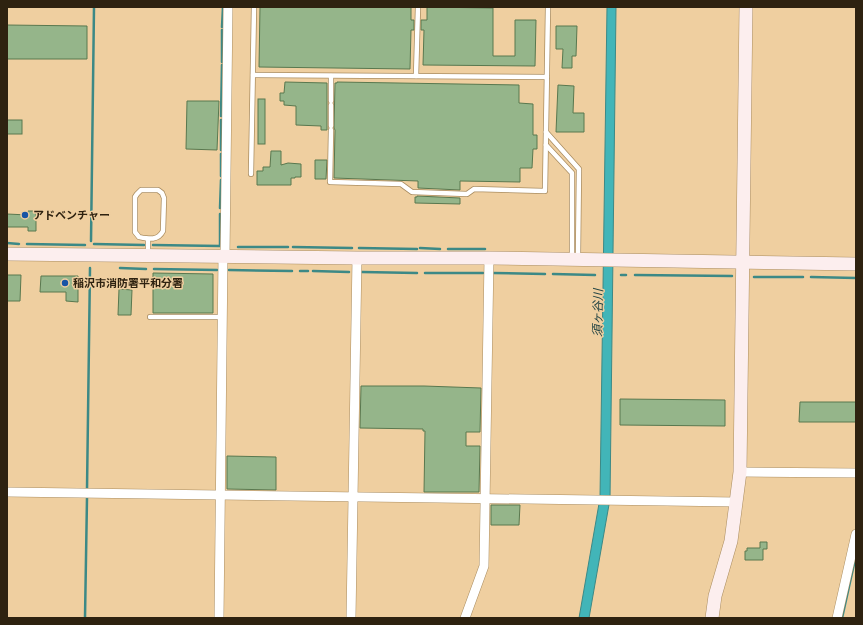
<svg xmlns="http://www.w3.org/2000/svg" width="863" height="625" font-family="'Fira Sans','Noto Sans JP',sans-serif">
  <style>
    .water { fill: #42b5b8; stroke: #3c8986 }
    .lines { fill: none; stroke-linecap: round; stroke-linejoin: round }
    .stream { stroke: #3c8986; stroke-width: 2.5 }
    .building { fill: #95b58a; stroke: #59784f }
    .lane-casing { stroke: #aa8d60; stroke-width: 6 }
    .street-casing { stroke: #aa8d60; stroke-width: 10 }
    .secondary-casing { stroke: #aa8d60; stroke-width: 14 }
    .lane { stroke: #fff; stroke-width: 4.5 }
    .street { stroke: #fff; stroke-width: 9 }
    .secondary { stroke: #fceeee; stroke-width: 13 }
    .poi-dot { fill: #1854a5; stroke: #efcfa0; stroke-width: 1.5 }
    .labels { text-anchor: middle; stroke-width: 3; stroke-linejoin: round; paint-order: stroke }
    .poi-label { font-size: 11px; font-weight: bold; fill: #2e2210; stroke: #efcfa0; text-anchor: start }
    .water-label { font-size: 12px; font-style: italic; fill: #214343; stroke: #efcfa0 }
  </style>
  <rect width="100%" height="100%" fill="#efcfa0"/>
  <polygon class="water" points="607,7 616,7 610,499 589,618 579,618 600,498"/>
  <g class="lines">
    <g class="stream">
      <polyline points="222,27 223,7"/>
      <polyline points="222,62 222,30"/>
      <polyline points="221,116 222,65"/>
      <polyline points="221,150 221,120"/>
      <polyline points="221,176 221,154"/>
      <polyline points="220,208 221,180"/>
      <polyline points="91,241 94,7"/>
      <polyline points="7,243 19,244"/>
      <polyline points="27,244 85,245"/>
      <polyline points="94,244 144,245"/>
      <polyline points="153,245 220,246 220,214"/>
      <polyline points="238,247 288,247"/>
      <polyline points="293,247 352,248"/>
      <polyline points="359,248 417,249"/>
      <polyline points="420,248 440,249"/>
      <polyline points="448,249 485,249"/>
      <polyline points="120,268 146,269"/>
      <polyline points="154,269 217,270"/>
      <polyline points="229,270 292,271"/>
      <polyline points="300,271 308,271"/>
      <polyline points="313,271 349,272"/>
      <polyline points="362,272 417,273"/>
      <polyline points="425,273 483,273"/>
      <polyline points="493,273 545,274"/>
      <polyline points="553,274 595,275"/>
      <polyline points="621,275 626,275"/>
      <polyline points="635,275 732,276"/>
      <polyline points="754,277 803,277"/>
      <polyline points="811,277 856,278"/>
      <polyline points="87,489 90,268"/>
      <polyline points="85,618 87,498"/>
      <polyline points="842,618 856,555"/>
    </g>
  </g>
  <g class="building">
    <polygon points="260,7 411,7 411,20 414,20 414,30 411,30 410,69 259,67"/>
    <polygon points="427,7 493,8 493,56 515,56 515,20 536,20 535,66 423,65 424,30 421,30 421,20 427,20"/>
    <polygon points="7,25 87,26 87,59 7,59"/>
    <polygon points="556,26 577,26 576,56 572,56 572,68 562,68 563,49 556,49"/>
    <polygon points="285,82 327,83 327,130 321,130 321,126 296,125 296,106 284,105 284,101 280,101 280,93 284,93"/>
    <polygon points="337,82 519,85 519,103 533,104 533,135 537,135 537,149 533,149 532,168 520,168 520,182 460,181 460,190 418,188 418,181 334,178 335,130 334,128 335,83 337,83"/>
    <polygon points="558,85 574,86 573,113 584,113 584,132 556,132"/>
    <rect x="258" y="99" width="7" height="45"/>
    <polygon points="187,101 219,101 217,150 186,149"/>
    <rect x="7" y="120" width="15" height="14"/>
    <polygon points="271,151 281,151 281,165 288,163 301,164 301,177 295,177 295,178 291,178 291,185 257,185 257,171 263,171 263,167 270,167"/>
    <polygon points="315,160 327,160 326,179 315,179"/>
    <polygon points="417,196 460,198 460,204 415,203 415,197 417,197"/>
    <polygon points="28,211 36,211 36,231 28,231 28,227 7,227 7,214 28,215"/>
    <polygon points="153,273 213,274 213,313 153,313"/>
    <polygon points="7,275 21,275 20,301 7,301"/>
    <polygon points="41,276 78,276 78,302 66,301 66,292 40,292"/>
    <polygon points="119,289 132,290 131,315 118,315"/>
    <polygon points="361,386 424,386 481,388 480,432 466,432 466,446 480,446 479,492 424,492 425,431 423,431 423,429 360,428"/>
    <polygon points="620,399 725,400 725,426 620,425"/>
    <polygon points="800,402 856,402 856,422 799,422"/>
    <polygon points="227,456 276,457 276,490 227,489"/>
    <polygon points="491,505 520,505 519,525 491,525"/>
    <polygon points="760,542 767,542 767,549 763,549 763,560 745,560 745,551 747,551 747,548 760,548"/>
  </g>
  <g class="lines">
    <g class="lane-casing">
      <g id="lane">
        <polyline points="253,75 547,77"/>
        <polyline points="416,76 418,7"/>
        <polyline points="331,101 331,76"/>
        <polyline points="331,126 331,105"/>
        <polyline points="331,130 330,182 401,184 412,192 467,194 474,189 545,191 548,7"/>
        <polyline points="546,132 579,169 578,257"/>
        <polyline points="546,145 572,173 572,258"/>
        <polyline points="251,174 254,7"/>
        <path d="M141,190H158L162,193L164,198L163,231C158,241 149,239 139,237L135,232V197L137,194Z"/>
        <polyline points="148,254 148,239"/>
        <polyline points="150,317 222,317"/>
      </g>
    </g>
    <g class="street-casing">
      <g id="street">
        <polyline points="225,256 228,7"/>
        <polyline points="740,472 856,473"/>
        <polyline points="7,492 736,502"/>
        <polyline points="219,618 223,256"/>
        <polyline points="351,618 357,258"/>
        <polyline points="465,618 484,566 489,258"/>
        <polyline points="837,618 856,534"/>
      </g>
    </g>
    <g class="secondary-casing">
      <g id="secondary">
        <polyline points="7,254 357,258 489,258 856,264"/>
        <polyline points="712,618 715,596 731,541 740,472 746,7"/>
      </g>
    </g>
    <use href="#lane" class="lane"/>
    <use href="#street" class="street"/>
    <use href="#secondary" class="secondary"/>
  </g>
  <g class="poi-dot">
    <circle cx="25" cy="215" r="4"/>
    <circle cx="65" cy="283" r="4"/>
  </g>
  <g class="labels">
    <g class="poi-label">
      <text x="33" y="219">アドベンチャー</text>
      <text x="73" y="287">稲沢市消防署平和分署</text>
    </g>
    <g class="water-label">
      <text transform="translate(598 313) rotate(-89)" y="4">須ヶ谷川</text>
    </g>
  </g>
  <rect width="863" height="625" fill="none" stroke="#2e2210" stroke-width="16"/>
</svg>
